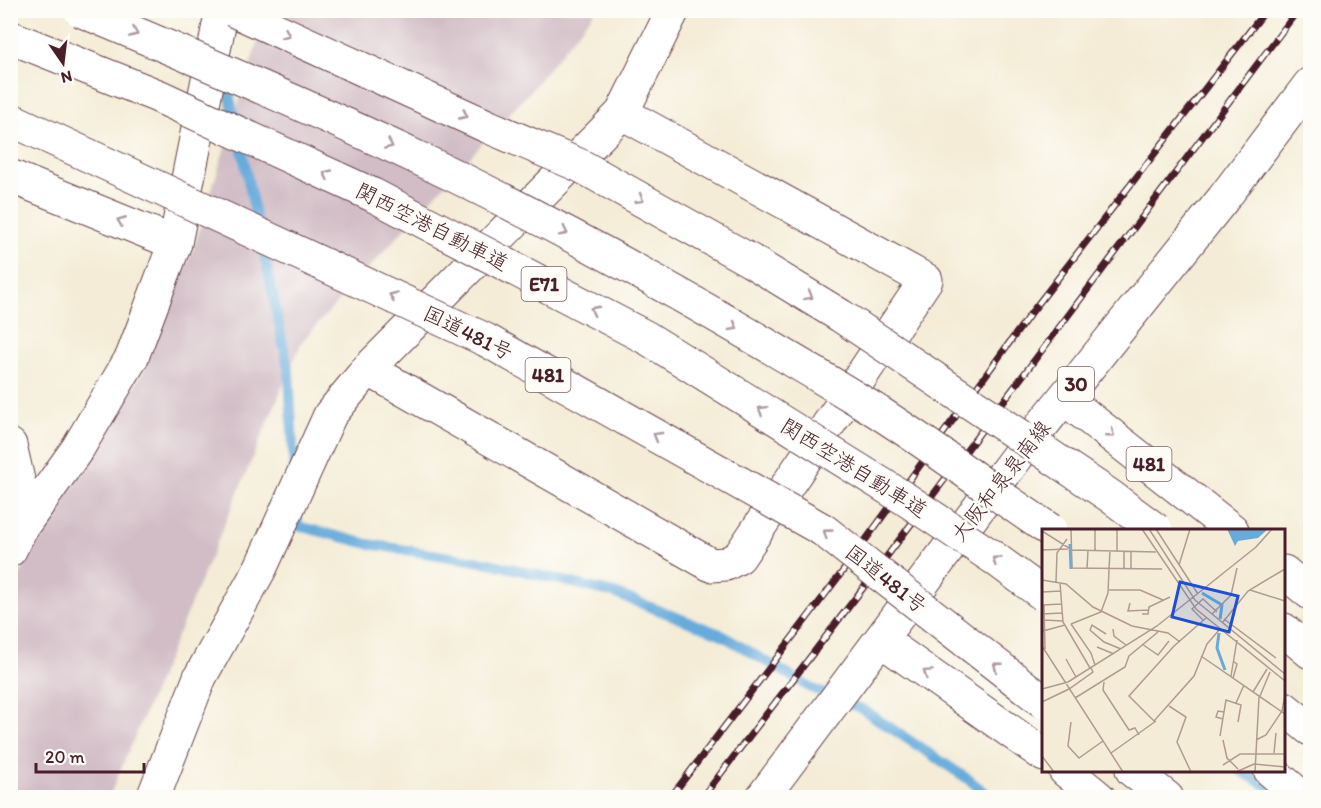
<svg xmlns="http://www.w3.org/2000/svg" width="1321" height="808" font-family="Itim,'Klee One',sans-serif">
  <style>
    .industrial { fill: #d2bdc6 }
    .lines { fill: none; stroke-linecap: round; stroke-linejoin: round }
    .stream { stroke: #66abdc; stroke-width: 10 }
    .street-casing { stroke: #643e45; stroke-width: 35 }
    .primary-casing { stroke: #643e45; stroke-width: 35 }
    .highway-casing { stroke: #643e45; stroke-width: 35 }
    .street { stroke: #fff; stroke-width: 33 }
    .primary { stroke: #fff; stroke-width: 33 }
    .highway { stroke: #fff; stroke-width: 33 }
    .rail-casing { stroke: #4a1f2b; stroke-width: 7 }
    .rail { stroke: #fdfcf7; stroke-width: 4.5; stroke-dasharray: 14; stroke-linecap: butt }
    .highway-bridge-casing { stroke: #643e45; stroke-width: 35; stroke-linecap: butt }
    .highway-bridge { stroke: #fff; stroke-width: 33 }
    .oneway { stroke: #ae9aa0 }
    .labels { text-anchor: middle; stroke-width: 5; stroke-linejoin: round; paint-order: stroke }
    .shield { fill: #fdfcf7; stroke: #806168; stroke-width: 1.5 }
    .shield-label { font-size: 20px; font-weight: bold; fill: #4a1f2b }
    .street-label { font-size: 21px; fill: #4a1f2b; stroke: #fdfcf7 }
    .inset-river { fill: none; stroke: #66abdc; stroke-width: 3 }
    .inset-road { fill: none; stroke: #b09a92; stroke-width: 1.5 }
    .view { fill: #1d4ed8; fill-opacity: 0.15; stroke: #1d4ed8; stroke-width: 3 }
    .inset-edge { fill: none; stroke: #4a1f2b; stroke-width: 3 }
  </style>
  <rect width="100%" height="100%" fill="#fdfcf7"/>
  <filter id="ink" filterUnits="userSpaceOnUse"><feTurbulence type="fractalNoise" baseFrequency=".0167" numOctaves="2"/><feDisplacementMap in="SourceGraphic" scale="12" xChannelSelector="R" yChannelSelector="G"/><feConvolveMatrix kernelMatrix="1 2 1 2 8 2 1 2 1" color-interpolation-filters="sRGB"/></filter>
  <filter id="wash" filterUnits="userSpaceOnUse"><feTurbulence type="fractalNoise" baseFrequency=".008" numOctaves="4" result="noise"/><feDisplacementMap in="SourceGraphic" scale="24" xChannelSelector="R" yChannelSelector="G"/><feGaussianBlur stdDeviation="1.35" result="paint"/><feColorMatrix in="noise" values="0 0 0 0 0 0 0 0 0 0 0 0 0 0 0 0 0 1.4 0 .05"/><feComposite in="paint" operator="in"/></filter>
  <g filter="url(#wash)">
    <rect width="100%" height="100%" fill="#f4ecd6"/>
    <polygon class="industrial" points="267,11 595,11 531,90 302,341 109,797 11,798 11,595 39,532 142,374 194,247"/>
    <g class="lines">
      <g class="stream">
        <polyline points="226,79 236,125"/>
        <polyline points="240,141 258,228"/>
        <polyline points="262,243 289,373 294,468"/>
        <polyline points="297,513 298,526 368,544 489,563 614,593 720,634 811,688 862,709 968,779 992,798"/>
        <polyline points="1239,770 1270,788"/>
      </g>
    </g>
  </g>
  <g filter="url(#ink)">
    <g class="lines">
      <g class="street-casing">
        <g id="street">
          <polyline points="10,176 175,243"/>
          <polyline points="368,369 711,565 726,564 739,557 926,280 622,113"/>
          <polyline points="10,445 27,519"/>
          <polyline points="10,550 21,528 78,448 132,357 175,243 222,10"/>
          <polyline points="153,798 200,677 261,567 330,415 368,369 622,113 673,10"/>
        </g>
      </g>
      <g class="primary-casing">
        <polyline id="primary" points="762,798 1019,454 1223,199 1310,84"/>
      </g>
      <g class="highway-casing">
        <g id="highway">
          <polyline points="1065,399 1232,530"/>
          <polyline points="1284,572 1310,593"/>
          <polyline points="1284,630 1310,652"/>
          <polyline points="881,640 1044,755"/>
          <polyline points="1284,708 1310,729"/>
          <polyline points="1065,770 1099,798"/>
          <polyline points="1132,770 1167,798"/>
          <polyline points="1270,770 1303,798"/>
        </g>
      </g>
      <use href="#street" class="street"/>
      <use href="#primary" class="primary"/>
      <use href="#highway" class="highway"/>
      <g class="rail-casing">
        <g id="rail">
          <polyline points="670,798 843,571 1031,313 1266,10"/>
          <polyline points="702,798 860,592 1298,10"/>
        </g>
      </g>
      <use href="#rail" class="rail"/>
      <g class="highway-bridge-casing">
        <g id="highway-bridge">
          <path d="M80,10C194,58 308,106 420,159C573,232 723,317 867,405C930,444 989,490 1050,530"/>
          <polyline points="233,10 489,127 581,166 751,261 841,316 1110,496 1156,530"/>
          <polyline points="10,37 158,96 373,195 647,338 907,500 994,558 1044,595"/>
          <polyline points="10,119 486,340 823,530 1044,702"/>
        </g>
      </g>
      <use href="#highway-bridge" class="highway-bridge"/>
    </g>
    <defs><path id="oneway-chevron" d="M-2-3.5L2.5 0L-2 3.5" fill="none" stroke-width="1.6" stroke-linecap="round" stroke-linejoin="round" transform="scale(1.5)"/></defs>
    <g class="oneway">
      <use href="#oneway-chevron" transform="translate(134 33) rotate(23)"/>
      <use href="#oneway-chevron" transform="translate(286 34) rotate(25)"/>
      <use href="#oneway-chevron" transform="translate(464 115) rotate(25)"/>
      <use href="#oneway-chevron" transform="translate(389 145) rotate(24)"/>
      <use href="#oneway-chevron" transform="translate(327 174) rotate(-155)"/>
      <use href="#oneway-chevron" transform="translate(640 199) rotate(29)"/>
      <use href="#oneway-chevron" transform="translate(121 221) rotate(-158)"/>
      <use href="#oneway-chevron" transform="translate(564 232) rotate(27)"/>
      <use href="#oneway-chevron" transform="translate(393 296) rotate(-155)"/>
      <use href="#oneway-chevron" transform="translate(809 296) rotate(31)"/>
      <use href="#oneway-chevron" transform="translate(594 310) rotate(-152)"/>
      <use href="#oneway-chevron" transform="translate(734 327) rotate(30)"/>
      <use href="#oneway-chevron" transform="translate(762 410) rotate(-148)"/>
      <use href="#oneway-chevron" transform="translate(1111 434) rotate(38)"/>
      <use href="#oneway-chevron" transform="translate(657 436) rotate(-150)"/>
      <use href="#oneway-chevron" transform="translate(827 533) rotate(-144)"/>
      <use href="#oneway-chevron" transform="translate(996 560) rotate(-144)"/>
      <use href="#oneway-chevron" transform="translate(997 666) rotate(-142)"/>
      <use href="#oneway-chevron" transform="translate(927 673) rotate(-145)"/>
    </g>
  </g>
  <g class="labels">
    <g class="shield">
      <rect x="521.5" y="267" width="45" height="34" rx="4.5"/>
      <rect x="525.5" y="358" width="45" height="34" rx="4.5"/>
      <rect x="1058" y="367" width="36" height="34" rx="4.5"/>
      <rect x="1126.5" y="447" width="45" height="34" rx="4.5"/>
    </g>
    <g class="shield-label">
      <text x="544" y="291">E71</text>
      <text x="548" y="382">481</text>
      <text x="1076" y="391">30</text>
      <text x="1149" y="471">481</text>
    </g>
    <g class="street-label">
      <text transform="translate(432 227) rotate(27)" y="7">関西空港自動車道</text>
      <text transform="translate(468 333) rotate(26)" y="7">国道481号</text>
      <text transform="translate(854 468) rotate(32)" y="7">関西空港自動車道</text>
      <text transform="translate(1001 481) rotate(-52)" y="7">大阪和泉泉南線</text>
      <text transform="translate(886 579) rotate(38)" y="7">国道481号</text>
    </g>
  </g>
  <g transform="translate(1042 529)">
    <rect width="243" height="243" fill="#f4ecd6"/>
    <path d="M185,0H226L216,9L196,12L193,17Z" fill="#66abdc"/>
    <path class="inset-river" d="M28,15L29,40M160,64L180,76L178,90M177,104L175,119L183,141"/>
    <path class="inset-road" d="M29,0L30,39L120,40M100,0L154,80L243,152M107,0L153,71L243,145M114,0L156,65M0,2L30,21L114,23M0,21L26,20M53,21V0M75,22V0M137,36L148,0M45,40L46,21M67,40L68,22M82,40V22M89,40V22M0,51L24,55L51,78L90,97L126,104L138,113M14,53L15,24L25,10M18,54L21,93L48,139M67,61H98L121,71M208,61L243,72M0,63L19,62M88,74L86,82L106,81M1,76L19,75M2,76L3,120M0,85L20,84M100,85H106L107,78L128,68M170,85L189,66L195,39M164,89L132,117L87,167L112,192L152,147L165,115L178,100M182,90L234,129M2,91L21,92M161,91L150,80L161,70L175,83M181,93L206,62L243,40M29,95L59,83L66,64L67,40M29,95L49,124L53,136M71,100L72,107L84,116M1,102L23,96M64,105L50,96L48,101L62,113L79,120M100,115L116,126L127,112M0,117L81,243M55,118L72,125M159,127L243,185M24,130L34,148M189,147L195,111M191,149L195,135L191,132M62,153L61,161L87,201L93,199L97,206M0,160L26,153L115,97L214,18L230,0M211,163L225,140M218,167L228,143M33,169L83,138L87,127L116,103M0,173L27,160L51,143L49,139M194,174L202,156M127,177L144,188L135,213L149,243M181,190L174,188L176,182L182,183M29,193L26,217L37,229L61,212M178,207L184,171L199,176L196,193M181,211L185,229L196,240M214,211L224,206L240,182L243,166M69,224L114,192M232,224L234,204M0,227L12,243M181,236L198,225H243M194,243L212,235L243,238M213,243L217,168"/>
    <path class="view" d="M138,53L196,67L187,103L130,88Z"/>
    <rect width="243" height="243" class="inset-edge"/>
  </g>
  <rect width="1321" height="808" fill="none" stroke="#fdfcf7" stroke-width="36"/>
  <g transform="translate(63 63) rotate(166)" stroke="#fdfcf7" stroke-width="4.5" paint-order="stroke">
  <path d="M0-4.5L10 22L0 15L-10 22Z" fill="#4a1f2b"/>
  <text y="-9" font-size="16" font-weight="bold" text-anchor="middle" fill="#4a1f2b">N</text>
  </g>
  <path d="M36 763v9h108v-9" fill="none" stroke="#4a1f2b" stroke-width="3"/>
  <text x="45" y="763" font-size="18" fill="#4a1f2b" stroke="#fdfcf7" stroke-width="4.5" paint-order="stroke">20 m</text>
</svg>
